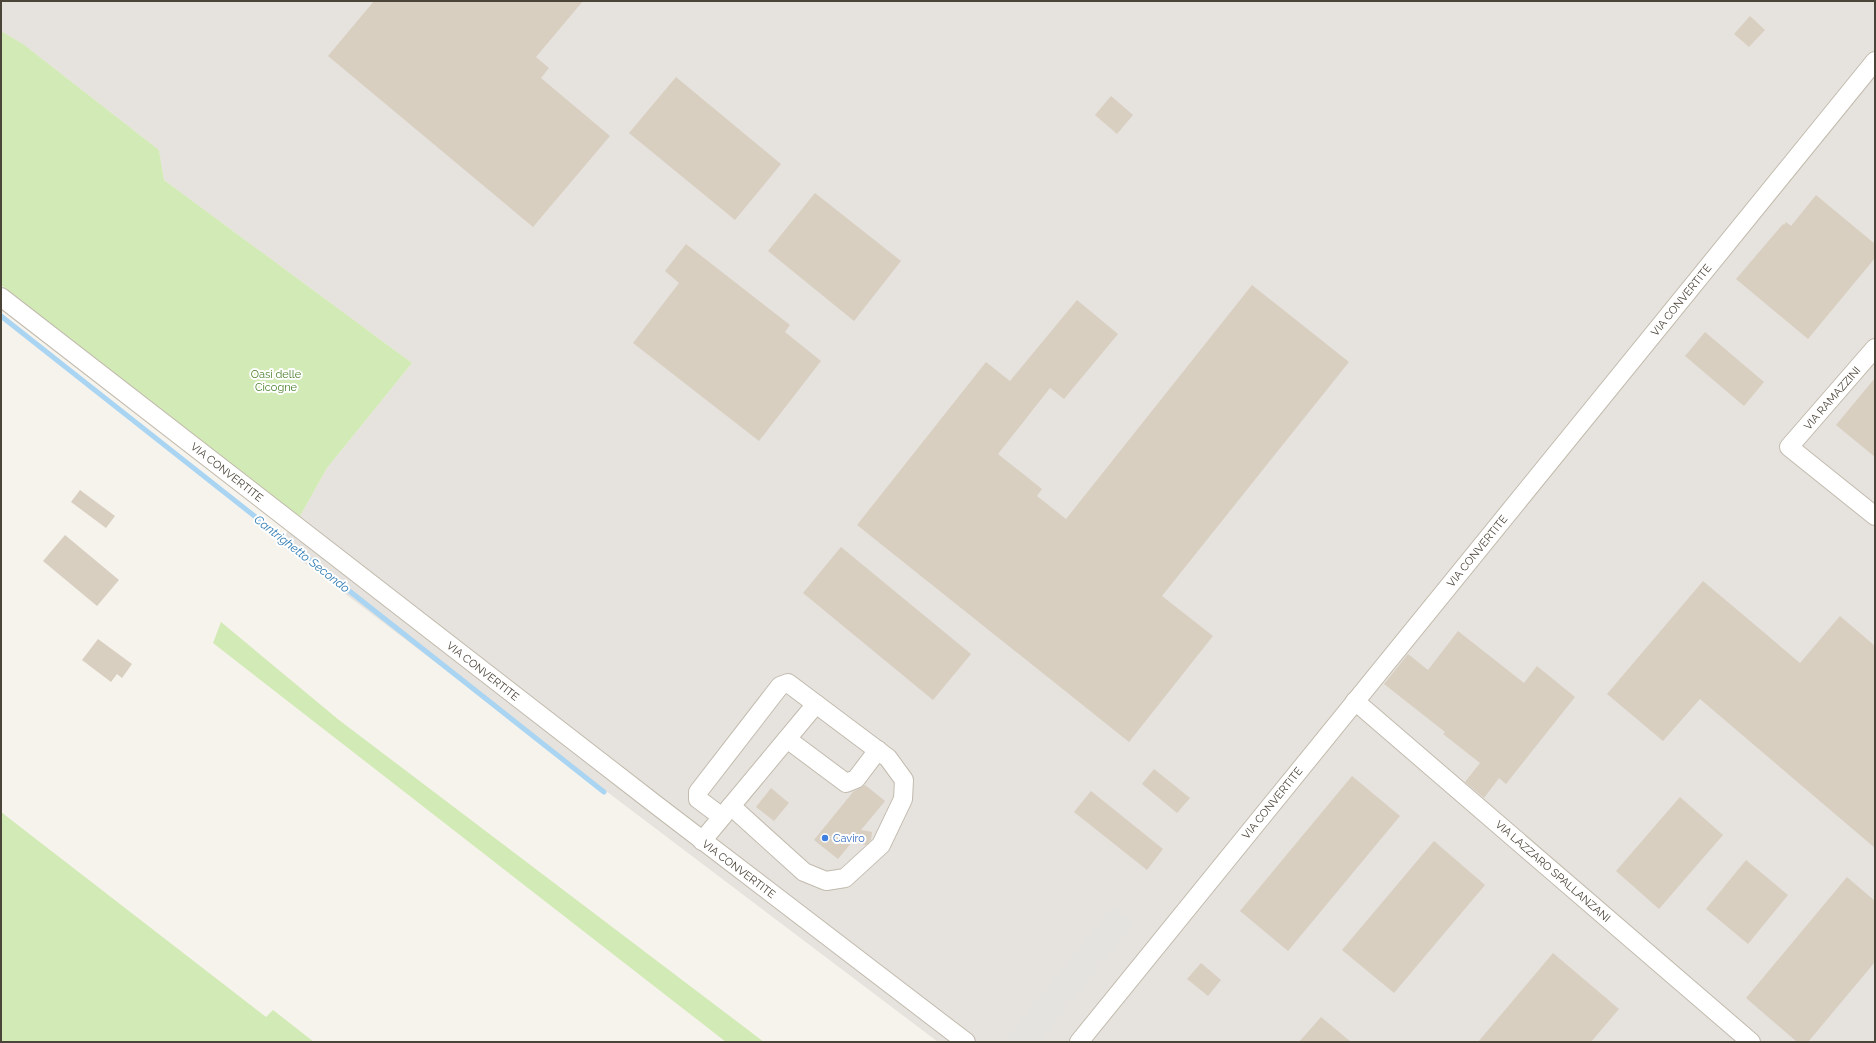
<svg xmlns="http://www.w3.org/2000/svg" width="1876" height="1043" font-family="Raleway,sans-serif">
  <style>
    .industrial { fill: #e6e2dd }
    .green { fill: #d2eab5 }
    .parking { fill: #e5e3e0 }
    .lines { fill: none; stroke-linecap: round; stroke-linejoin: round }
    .stream { stroke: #a9d4f2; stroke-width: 5 }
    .building { fill: #d8cfc1 }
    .minor-casing { stroke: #c2bbae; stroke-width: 20 }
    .minor { stroke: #fff; stroke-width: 18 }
    .shop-dot { fill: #3f7fe0; stroke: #fff; stroke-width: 1.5 }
    .labels { text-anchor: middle; stroke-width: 4; stroke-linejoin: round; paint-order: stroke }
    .street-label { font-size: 11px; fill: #4b4439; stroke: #fff }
    .park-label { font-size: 11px; fill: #4a7f2a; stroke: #fff }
    .shop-label { font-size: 11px; fill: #366cbe; stroke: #fff; text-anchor: start }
    .water-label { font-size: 12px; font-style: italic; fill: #2e7ab2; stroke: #fff }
  </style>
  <rect width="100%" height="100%" fill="#f6f3ec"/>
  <polygon class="industrial" points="1,1 1875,1 1875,1042 938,1042 278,543 299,518 327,468 412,363 164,180 159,150 23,44 1,31"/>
  <g class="green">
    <polygon points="1,31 23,44 159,150 164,180 412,363 327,468 299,518 1,285"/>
    <polygon points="221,622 339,720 764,1042 726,1042 213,643"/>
    <polygon points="1,812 266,1017 273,1010 314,1042 1,1042"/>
  </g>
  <polygon class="parking" points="1113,905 1135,923 1040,1042 1003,1042"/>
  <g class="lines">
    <polyline class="stream" points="1,316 604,792"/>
  </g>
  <g class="building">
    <polygon points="374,1 583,1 536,57 549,68 541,78 610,136 533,227 328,56"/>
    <polygon points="1750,16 1765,30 1749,47 1734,34"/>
    <polygon points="676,77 781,164 735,220 629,133"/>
    <polygon points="1111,96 1133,115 1117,134 1095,115"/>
    <polygon points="815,193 901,261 854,321 768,251"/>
    <polygon points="1816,195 1875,244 1875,258 1808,339 1736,279 1783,224 1784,225 1786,222 1791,226"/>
    <polygon points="686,244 790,325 785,332 821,361 759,441 633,343 679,283 665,271"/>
    <polygon points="1252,285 1349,362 1162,596 1213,636 1129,742 857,525 986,362 1010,381 1077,300 1118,334 1064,399 1050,388 998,454 1042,489 1037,496 1066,519"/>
    <polygon points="1705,332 1764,382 1744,406 1685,356"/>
    <polygon points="1875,378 1875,457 1836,425"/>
    <polygon points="80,490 115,516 106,528 71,502"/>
    <polygon points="65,535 119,580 97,606 43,561"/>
    <polygon points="841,547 971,654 933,700 803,593"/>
    <polygon points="1703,581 1800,663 1840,616 1875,646 1875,848 1700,699 1663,741 1607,694"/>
    <polygon points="1458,631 1524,683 1537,666 1575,697 1506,784 1499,778 1484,798 1465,782 1480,763 1443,734 1445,732 1384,684 1408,654 1428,670"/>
    <polygon points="98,639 132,664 122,678 117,674 111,682 82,660"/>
    <polygon points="1154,769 1190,798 1177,813 1142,784"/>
    <polygon points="1352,776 1400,816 1288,951 1240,911"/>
    <polygon points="865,785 885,801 861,830 872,832 871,840 866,845 852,842 838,859 814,840 853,792"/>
    <polygon points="771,788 789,803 774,821 756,807"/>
    <polygon points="1091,791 1163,849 1147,870 1074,812"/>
    <polygon points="1680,797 1723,835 1659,909 1616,871"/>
    <polygon points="1434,841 1485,885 1394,993 1342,950"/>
    <polygon points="1746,860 1788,895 1748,944 1706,909"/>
    <polygon points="1847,877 1875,901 1875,962 1808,1042 1797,1042 1746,998"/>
    <polygon points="1553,953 1619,1009 1591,1042 1478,1042"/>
    <polygon points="1201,963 1221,980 1208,996 1187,979"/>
    <polygon points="1321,1017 1351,1042 1299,1042"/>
  </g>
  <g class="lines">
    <g class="minor-casing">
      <g id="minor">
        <polyline points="1,297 655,804 966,1042"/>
        <polyline points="1875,348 1789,447 1875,516"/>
        <polyline points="1355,701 1751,1042"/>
        <polyline points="787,739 846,783 856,779 878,750"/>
        <polyline points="731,806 804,872 826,881 845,878 881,845 903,799 904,780 888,758 816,704"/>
        <polyline points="702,841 816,704 788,683 780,686 698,792 698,799 722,817"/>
        <polyline points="1079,1042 1875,61"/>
      </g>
    </g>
    <use href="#minor" class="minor"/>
  </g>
  <circle class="shop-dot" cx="825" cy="838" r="4"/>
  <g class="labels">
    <g class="street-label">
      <text transform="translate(1681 300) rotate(-51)" y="4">VIA CONVERTITE</text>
      <text transform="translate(1832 398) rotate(-49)" y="4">VIA RAMAZZINI</text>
      <text transform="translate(227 472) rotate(38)" y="4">VIA CONVERTITE</text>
      <text transform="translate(1477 551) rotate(-51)" y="4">VIA CONVERTITE</text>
      <text transform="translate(483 671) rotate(38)" y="4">VIA CONVERTITE</text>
      <text transform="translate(1272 803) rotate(-51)" y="4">VIA CONVERTITE</text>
      <text transform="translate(739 869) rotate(37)" y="4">VIA CONVERTITE</text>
      <text transform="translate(1553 871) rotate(41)" y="4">VIA LAZZARO SPALLANZANI</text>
    </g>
    <g class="park-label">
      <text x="276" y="378">Oasi delle<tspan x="276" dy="13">Cicogne</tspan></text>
    </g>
    <g class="shop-label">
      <text x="833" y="842">Caviro</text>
    </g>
    <g class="water-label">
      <text transform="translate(302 554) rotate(38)" y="4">Cantrighetto Secondo</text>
    </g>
  </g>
  <rect width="1876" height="1043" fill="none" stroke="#4b4439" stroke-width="4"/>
</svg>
